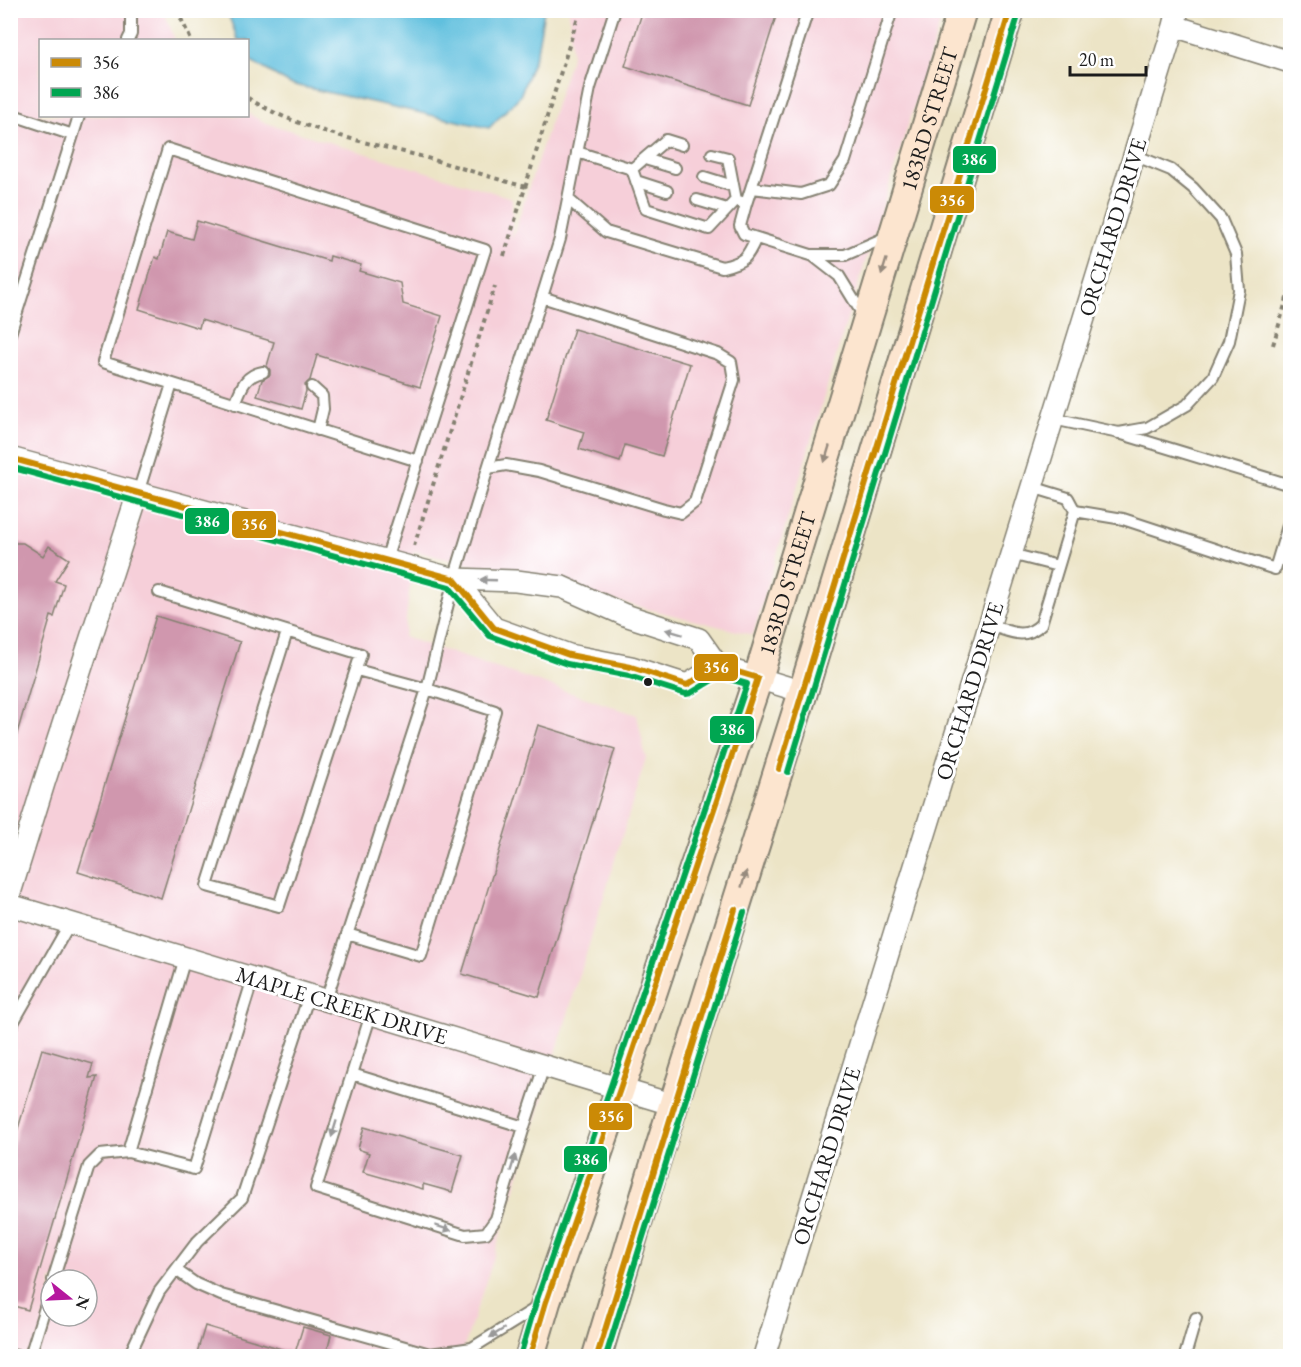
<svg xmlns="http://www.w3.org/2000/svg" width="1301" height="1367" font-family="'EB Garamond',serif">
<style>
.built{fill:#f6cfd9;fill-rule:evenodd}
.water{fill:#60c0de;stroke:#3e6e7d;stroke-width:1.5}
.building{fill:#d097ae}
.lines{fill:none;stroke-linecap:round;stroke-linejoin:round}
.lane-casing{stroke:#848071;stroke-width:14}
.street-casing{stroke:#848071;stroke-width:24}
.secondary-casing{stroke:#848071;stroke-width:32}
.path{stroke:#848071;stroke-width:4;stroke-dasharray:4.5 4.5;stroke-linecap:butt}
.lane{stroke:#fff;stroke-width:10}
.street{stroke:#fff;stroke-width:21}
.secondary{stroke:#fce5cf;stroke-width:28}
.bus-1-casing{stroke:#fff;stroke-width:10}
.bus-2-casing{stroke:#fff;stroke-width:10}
.bus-1{stroke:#cb8a06;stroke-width:6}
.bus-2{stroke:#00a651;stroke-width:6}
.oneway{fill:#978b7e}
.oneway2{fill:#999}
.bus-dot{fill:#1c1c1c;stroke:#fff;stroke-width:2}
.labels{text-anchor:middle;stroke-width:6;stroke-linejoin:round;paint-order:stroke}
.street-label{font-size:22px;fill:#1c1c1c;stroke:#fff}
.line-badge{stroke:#fff;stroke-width:2}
.badge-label{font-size:16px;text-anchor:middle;font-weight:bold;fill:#fff}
</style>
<rect width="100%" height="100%" fill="#fff"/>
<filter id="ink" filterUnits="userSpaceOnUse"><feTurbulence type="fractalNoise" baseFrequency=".0167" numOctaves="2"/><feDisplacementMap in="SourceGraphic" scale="12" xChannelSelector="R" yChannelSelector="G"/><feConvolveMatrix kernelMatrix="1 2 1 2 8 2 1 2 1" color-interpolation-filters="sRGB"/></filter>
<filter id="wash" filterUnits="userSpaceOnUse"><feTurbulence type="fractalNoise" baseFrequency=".008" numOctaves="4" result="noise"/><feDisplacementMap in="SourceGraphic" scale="24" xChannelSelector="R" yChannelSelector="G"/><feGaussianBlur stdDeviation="1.35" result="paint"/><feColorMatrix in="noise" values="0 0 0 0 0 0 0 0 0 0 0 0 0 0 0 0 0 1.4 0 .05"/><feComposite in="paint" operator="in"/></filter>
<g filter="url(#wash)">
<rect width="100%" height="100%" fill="#ece4c6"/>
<path class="built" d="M10 11H164L175 40H40V116H248V113L263 122 512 198V239L572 55 569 11H944L843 333 753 635 414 551 404 637 637 715 646 758 491 1266 461 1356H11ZM51 1280H87V1316H51Z"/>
<path class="water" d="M227 11V10L544 11 537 51 520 96 489 128 290 84 248 59V40H238Z"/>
<g id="blocks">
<path class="building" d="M643 10H778L748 105 625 66Z
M197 221 329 261 330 256 361 265 359 271 400 283 403 304 442 316 420 387 317 355 310 380 305 385 306 391 301 409 257 396 262 380 270 375V370L267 366 274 342 201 320 199 328 139 309 155 257 159 259 167 232 192 239Z
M574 329 690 364 662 456 625 445 620 462 579 449 584 432 546 420Z
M10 543H23L43 556 49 546 69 559 55 581 64 584 54 617 51 616 16 737 10 736Z
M156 616 240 642 161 898 78 872Z
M538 725 615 749 539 997 462 974Z
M42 1049 93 1064 89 1078 97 1077 28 1310 10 1305V1155Z
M364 1127 463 1155 452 1192 423 1184V1189L363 1172 369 1153 358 1149Z
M205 1326 288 1351 287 1356H196Z
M303 1327 331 1335 326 1356H294Z"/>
</g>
</g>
<g filter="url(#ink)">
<use href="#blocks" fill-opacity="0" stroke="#848071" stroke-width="1.5"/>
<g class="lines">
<g class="lane-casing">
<path id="lane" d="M128 40 131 34V10
M10 114 73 135
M577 152 632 169
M712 154 728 158 736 200
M645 159 675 168
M632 169 646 209 709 229 736 200
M632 169 666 140 682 145
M704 177 733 186
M636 181 667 191
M752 188 801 194 829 185 845 161 892 10
M568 199 606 232 722 267C745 262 747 258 756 238
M697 200 727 209
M736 200 746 204 740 226 744 234 811 255H845L889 236
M746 204 808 10
M812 255 839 276 863 315
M542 297 560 239 590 88 615 10
M10 334 79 116
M312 387 322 396 323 409 318 430
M235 404C241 388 245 375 263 372
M1053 419 1119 433 1147 428 1187 405 1213 377 1229 341 1239 290 1236 254 1221 219 1193 188 1171 170 1134 155
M1122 434 1290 485
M138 493 172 384
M1075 511 1123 519 1275 569 1290 519
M1011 554 1058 566
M386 560 485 250 168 149 103 362 418 461
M159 592 361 654 279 906 207 886 287 632
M989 625C1010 631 1024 641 1041 624L1075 511 1068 498 1032 487
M347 934 421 956 495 711 427 689 357 670
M185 958 128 1152 194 1169 253 978
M326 1000 427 689 454 579 488 468 506 465 539 471 664 509 681 513 695 502 734 380 731 362 718 354 542 297 488 468
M10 1028 70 923
M352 1074 524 1127 496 1219 486 1233 465 1235 316 1188 371 1014
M524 1127 544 1066
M176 1270 196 1284 221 1295 430 1354 472 1348 538 1307
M53 1280 89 1166 100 1155 128 1152
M10 1355 17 1356
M30 1356 51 1288
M129 1356 159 1292 197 1242 242 1198 309 995
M1185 1356 1196 1318"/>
</g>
<g class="street-casing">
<path id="street" d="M1178 10 1174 26 1290 62
M10 458 454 579 516 581 562 587 625 615 699 639 718 666 803 692
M454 579 494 628 569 655 631 667 687 685 718 666
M10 893 44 783 138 493
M10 905 674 1105
M764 1356 1174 26"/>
</g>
<g class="secondary-casing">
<g id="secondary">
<path id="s1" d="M530 1356 546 1302 620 1089 758 678 962 10"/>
<path d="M597 1356 653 1170 803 692 1010 10"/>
</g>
</g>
<path class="path" d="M177 10 191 40
M248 98C294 128 361 141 416 155 453 165 489 177 526 187
M504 256 580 10
M1273 345 1290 288
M414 546 495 286"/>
<use href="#lane" class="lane"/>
<use href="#street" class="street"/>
<use href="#secondary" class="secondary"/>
<g class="bus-1-casing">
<path id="bus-1" d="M10 458 454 579 494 628 569 655 631 667 687 685 718 666 758 678 620 1089 546 1302 530 1356
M779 769 1010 10
M597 1356 735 909"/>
</g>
<g class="bus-2-casing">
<path id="bus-2" d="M10 467 449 587 490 636 567 664 629 676 686 694 691 693 719 676 747 684 611 1086 537 1299 521 1353
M788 772 1019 13
M606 1356 744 912"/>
</g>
<use href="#bus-1" class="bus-1"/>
<use href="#bus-2" class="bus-2"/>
</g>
<defs><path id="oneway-solid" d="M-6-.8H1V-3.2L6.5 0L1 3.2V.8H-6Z" transform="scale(1.5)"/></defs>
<g class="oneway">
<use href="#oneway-solid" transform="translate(884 267) rotate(107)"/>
<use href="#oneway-solid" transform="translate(827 454) rotate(107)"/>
<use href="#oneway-solid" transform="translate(744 879) rotate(-73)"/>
</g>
<g class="oneway2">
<use href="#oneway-solid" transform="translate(488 580) rotate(-178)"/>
<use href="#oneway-solid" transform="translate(674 632) rotate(-163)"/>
<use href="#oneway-solid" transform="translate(334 1129) rotate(107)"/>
<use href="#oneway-solid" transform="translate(513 1163) rotate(-73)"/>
<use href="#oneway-solid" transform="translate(443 1228) rotate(18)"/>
<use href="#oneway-solid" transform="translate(497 1333) rotate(148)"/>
</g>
</g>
<circle class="bus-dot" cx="648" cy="682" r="5"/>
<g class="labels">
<g class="street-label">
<text dy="8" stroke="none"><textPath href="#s1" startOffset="1300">183RD STREET</textPath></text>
<text transform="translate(1112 227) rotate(-73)" y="8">ORCHARD DRIVE</text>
<text dy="8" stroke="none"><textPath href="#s1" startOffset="814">183RD STREET</textPath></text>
<text transform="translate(969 691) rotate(-73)" y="8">ORCHARD DRIVE</text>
<text transform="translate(342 1005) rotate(17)" y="8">MAPLE CREEK DRIVE</text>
<text transform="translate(826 1156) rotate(-73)" y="8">ORCHARD DRIVE</text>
</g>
</g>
<g class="line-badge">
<rect x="952" y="145" width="45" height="29" rx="6" fill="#00a651"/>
<rect x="929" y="185" width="46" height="29" rx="6" fill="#cb8a06"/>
<rect x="184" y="507" width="46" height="28" rx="6" fill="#00a651"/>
<rect x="231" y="510" width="46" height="29" rx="6" fill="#cb8a06"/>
<rect x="693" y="653" width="46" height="29" rx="6" fill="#cb8a06"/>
<rect x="709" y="715" width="46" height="29" rx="6" fill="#00a651"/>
<rect x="588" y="1102" width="45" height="29" rx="6" fill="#cb8a06"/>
<rect x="563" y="1145" width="45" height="28" rx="6" fill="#00a651"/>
</g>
<g class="badge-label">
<text x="974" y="165">386</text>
<text x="952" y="206">356</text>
<text x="207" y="527">386</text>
<text x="254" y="530">356</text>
<text x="716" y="673">356</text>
<text x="732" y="735">386</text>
<text x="611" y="1122">356</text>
<text x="586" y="1165">386</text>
</g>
<rect width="1301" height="1367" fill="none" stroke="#fff" stroke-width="36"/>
<rect x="39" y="39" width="210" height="78" fill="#ffffff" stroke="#a4a4a4" stroke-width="1.5"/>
<rect x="51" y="58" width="30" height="9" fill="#cb8a06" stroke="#a4a4a4" stroke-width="1.5"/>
<text x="93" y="69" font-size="18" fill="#1c1c1c">356</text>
<rect x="51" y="88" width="30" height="9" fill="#00a651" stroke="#a4a4a4" stroke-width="1.5"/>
<text x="93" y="99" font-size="18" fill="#1c1c1c">386</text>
<g transform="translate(69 1298) rotate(108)"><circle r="28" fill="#ffffff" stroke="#a4a4a4" stroke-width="1.5"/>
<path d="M0-4.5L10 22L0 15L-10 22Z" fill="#b5179e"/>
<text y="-9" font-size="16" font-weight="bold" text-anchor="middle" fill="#1c1c1c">N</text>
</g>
<path d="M1070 66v9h76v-9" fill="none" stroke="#1c1c1c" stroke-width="3"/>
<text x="1079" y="66" font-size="18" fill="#1c1c1c" stroke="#ffffff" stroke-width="4.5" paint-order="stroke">20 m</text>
</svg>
